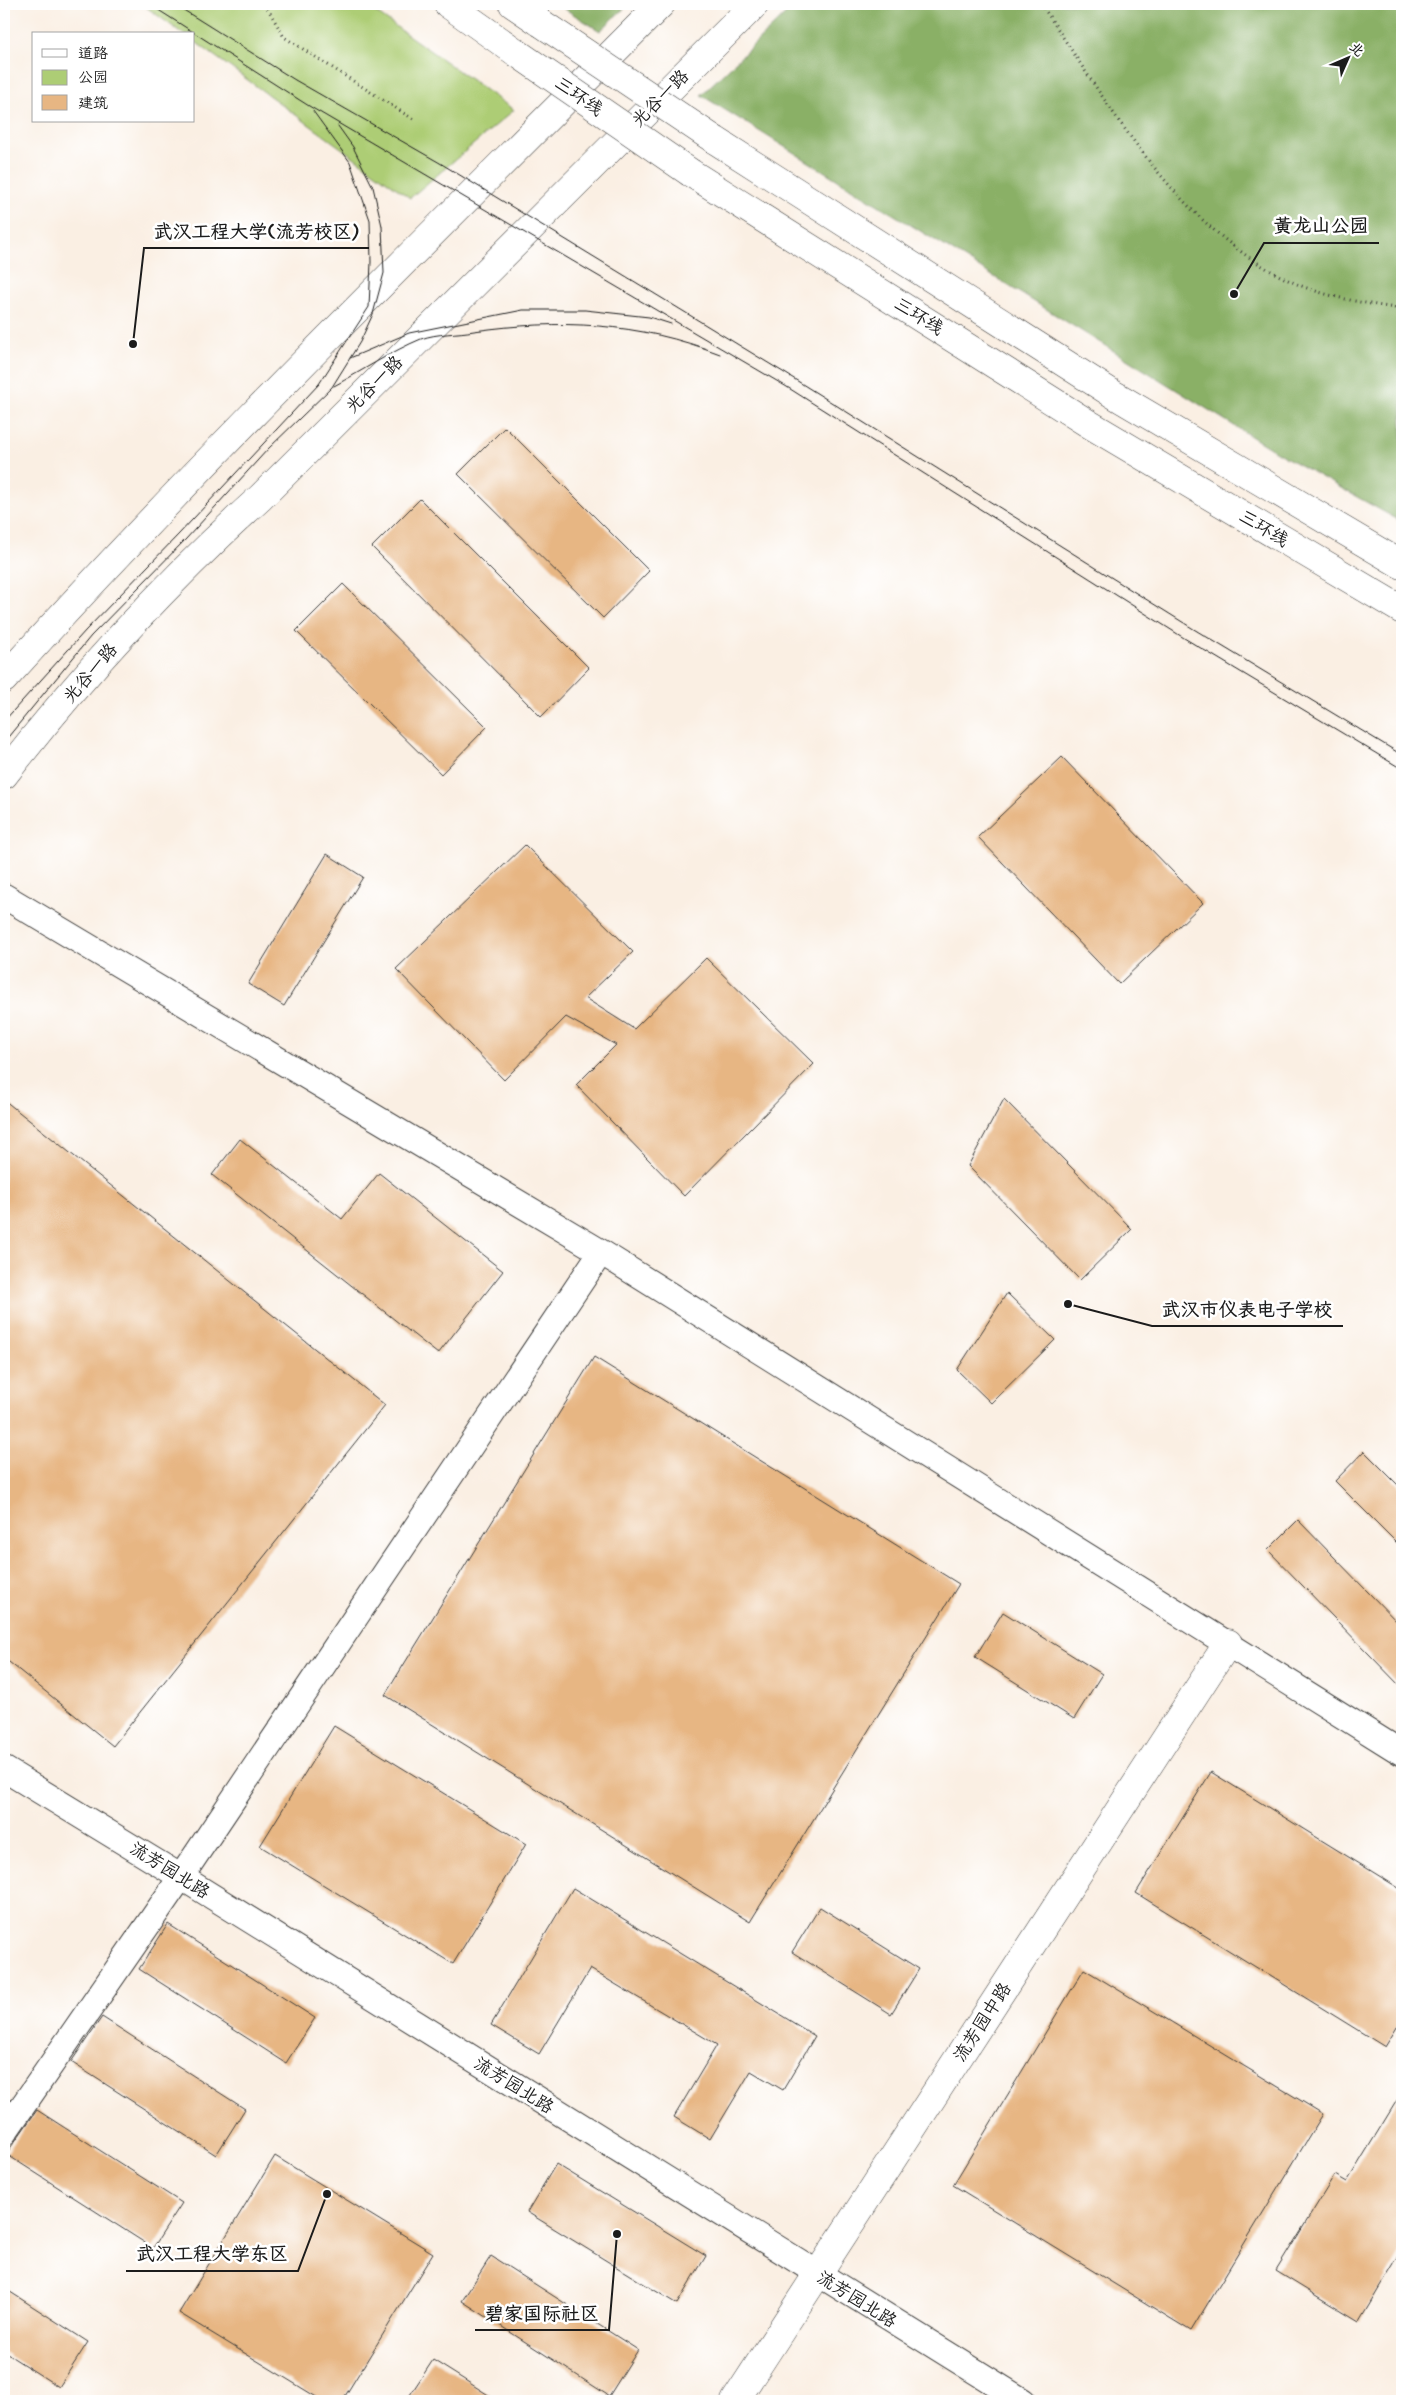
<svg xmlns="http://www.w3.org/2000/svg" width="1406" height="2405" font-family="Mynerve,'LXGW WenKai TC',sans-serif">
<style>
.green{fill:#adcd75;stroke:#647448}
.forest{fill:#8ab066;stroke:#536641}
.building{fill:#e7b683}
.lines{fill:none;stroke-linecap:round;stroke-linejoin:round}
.tertiary-casing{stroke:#3d3c3a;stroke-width:27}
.secondary-casing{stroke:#3d3c3a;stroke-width:29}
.trunk-casing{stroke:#3d3c3a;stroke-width:29}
.path{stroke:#3d3c3a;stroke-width:3;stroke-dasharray:1 4;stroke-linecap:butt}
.tertiary{stroke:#fff;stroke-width:25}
.secondary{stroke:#fff;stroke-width:28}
.trunk{stroke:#fff;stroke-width:28}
.tram{stroke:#1c1c1c;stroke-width:1}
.trunk-bridge-casing{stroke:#3d3c3a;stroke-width:29;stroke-linecap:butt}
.trunk-bridge{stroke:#fff;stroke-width:28}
.labels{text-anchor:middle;stroke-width:5;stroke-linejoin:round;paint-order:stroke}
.street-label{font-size:18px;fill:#1c1c1c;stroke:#fff}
.leader{fill:none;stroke:#1c1c1c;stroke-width:2}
.callout-dot{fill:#1c1c1c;stroke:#fff;stroke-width:2}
.callout-label{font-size:19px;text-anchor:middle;font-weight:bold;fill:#1c1c1c;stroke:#fff;stroke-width:5;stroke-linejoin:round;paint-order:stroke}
</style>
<rect width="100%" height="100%" fill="#fff"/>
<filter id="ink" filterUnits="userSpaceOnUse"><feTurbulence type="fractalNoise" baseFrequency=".02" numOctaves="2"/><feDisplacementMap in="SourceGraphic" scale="10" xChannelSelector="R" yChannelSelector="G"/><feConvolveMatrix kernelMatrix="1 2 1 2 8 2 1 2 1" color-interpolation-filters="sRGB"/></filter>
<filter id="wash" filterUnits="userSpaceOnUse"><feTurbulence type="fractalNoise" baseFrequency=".0096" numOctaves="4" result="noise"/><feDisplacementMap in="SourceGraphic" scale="20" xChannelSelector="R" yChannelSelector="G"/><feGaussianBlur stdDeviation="1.12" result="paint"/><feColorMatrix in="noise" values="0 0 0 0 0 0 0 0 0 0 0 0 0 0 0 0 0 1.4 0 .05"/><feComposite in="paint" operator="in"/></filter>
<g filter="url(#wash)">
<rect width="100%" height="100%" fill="#faefe3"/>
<path class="green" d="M142 4H364L514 110 410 198 194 41V34H183Z"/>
<path class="forest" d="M557 4H629L600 31Z
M796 4H1402V522L1278 453 701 95Z"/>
<g id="blocks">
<path class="building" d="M505 427 649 571 603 618 458 474Z
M420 499 589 668 541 717 372 547Z
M343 584 487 727 441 774 296 631Z
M1062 757 1203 903 1119 984 978 837Z
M525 845 633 952 585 998 634 1029 706 958 814 1064 684 1196 576 1085 616 1045 566 1017 504 1080 396 969Z
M327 854 363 877 284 1006 248 984Z
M1004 1099 1132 1229 1080 1280 968 1166Z
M4 1100 385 1405 113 1746 4 1658Z
M240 1139 342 1219 379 1173 503 1271 438 1354 212 1175Z
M1007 1293 1055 1340 991 1403 957 1370Z
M594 1357 959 1584 750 1922 385 1695Z
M1364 1451 1402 1489V1548L1335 1481Z
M1298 1520 1402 1627V1688L1268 1550Z
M1003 1612 1102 1674 1074 1719 975 1657Z
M334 1726 526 1844 453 1964 260 1846Z
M1211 1772 1402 1890V2019L1385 2047 1136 1893Z
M573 1888 815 2036 783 2090 751 2071 710 2139 674 2117 717 2045 590 1969 539 2054 491 2025Z
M820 1907 919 1969 891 2014 792 1952Z
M168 1924 315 2018 286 2063 139 1969Z
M1084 1969 1323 2114 1191 2331 953 2185Z
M102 2017 245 2109 216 2155 71 2062Z
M1402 2092V2250L1359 2322 1276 2271 1335 2175 1347 2182Z
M37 2110 182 2203 153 2248 6 2154Z
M275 2156 433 2253 342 2401H323L179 2313Z
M556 2164 706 2256 677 2304 527 2212Z
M491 2256 638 2350 609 2396 462 2301Z
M4 2288 88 2342 59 2387 4 2352Z
M433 2360 498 2401H406Z"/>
</g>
</g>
<g filter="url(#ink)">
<use href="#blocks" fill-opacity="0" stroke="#3d3c3a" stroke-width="1"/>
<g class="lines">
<g class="tertiary-casing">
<path id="tertiary" d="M4 896 601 1252 1402 1753
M4 1769 181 1877 1023 2401
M4 2133 181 1877 601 1252"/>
</g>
<g class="secondary-casing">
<path id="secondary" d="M4 679C214 446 440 227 661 4
M4 775C81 676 167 582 260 498L755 4
M735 2401 1228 1643"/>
</g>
<g class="trunk-casing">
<path id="trunk" d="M448 4 517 53
M513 4 541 23
M715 140 1113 394 1402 565
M691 173 1089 424 1402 610"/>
</g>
<path class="path" d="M265 4 284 37 413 119
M1041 4C1108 103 1172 220 1282 277 1318 296 1362 303 1402 309"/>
<use href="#tertiary" class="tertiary"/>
<use href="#secondary" class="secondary"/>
<use href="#trunk" class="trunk"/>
<path class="tram" d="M149 4 309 106 787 387 1184 638 1402 769
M174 4 295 80 440 163 783 372 1192 628 1402 755
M350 358 409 333 523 310H585L649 317 671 324
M334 386C362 371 392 351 421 339 437 333 458 334 474 331 560 319 638 322 720 354
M4 721 86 630 179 534 319 384 369 307 371 262 370 220 350 162 313 111
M4 742 91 636 186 539 268 449 332 387 360 342 373 314 384 273 382 226 373 187 353 147 338 126"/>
<g class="trunk-bridge-casing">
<path id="trunk-bridge" d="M541 23 715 140
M517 53 691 173"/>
</g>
<use href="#trunk-bridge" class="trunk-bridge"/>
</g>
</g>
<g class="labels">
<g class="street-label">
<text transform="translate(579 96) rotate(35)" y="6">三环线</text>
<text transform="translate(660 98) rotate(-45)" y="6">光谷一路</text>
<text transform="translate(919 316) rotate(32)" y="6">三环线</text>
<text transform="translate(374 384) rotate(-45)" y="6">光谷一路</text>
<text transform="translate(1264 528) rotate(31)" y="6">三环线</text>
<text transform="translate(90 673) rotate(-49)" y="6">光谷一路</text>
<text transform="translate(170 1870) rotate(32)" y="6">流芳园北路</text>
<text transform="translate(982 2022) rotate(-57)" y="6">流芳园中路</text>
<text transform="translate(514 2085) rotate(32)" y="6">流芳园北路</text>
<text transform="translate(857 2299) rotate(32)" y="6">流芳园北路</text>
</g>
</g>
<path class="leader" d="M1234 294L1264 243H1379M133 344L144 248H369M1068 1304L1152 1326H1343M327 2194L298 2271H126M617 2234L609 2330H475"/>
<g class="callout-dot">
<circle cx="1234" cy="294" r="5"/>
<circle cx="133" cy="344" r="5"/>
<circle cx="1068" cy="1304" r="5"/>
<circle cx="327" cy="2194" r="5"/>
<circle cx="617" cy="2234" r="5"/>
</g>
<g class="callout-label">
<text x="1321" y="232">黄龙山公园</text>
<text x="256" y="238">武汉工程大学(流芳校区)</text>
<text x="1247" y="1316">武汉市仪表电子学校</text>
<text x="212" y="2260">武汉工程大学东区</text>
<text x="542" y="2320">碧家国际社区</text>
</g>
<rect width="1406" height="2405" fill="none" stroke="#fff" stroke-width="20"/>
<rect x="32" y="32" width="162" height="90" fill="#ffffff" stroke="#a4a4a4"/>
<rect x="42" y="49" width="25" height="8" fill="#ffffff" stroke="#a4a4a4"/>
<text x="78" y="58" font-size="15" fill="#1c1c1c">道路</text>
<rect x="42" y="70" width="25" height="15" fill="#adcd75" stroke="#a4a4a4"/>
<text x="78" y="82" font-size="15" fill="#1c1c1c">公园</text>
<rect x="42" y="95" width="25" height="15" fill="#e7b683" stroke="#a4a4a4"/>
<text x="78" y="108" font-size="15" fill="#1c1c1c">建筑</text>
<g transform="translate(1348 58) rotate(45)" stroke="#ffffff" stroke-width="4" paint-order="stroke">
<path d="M0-4L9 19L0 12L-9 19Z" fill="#1c1c1c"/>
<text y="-8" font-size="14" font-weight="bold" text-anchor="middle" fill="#1c1c1c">北</text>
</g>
</svg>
